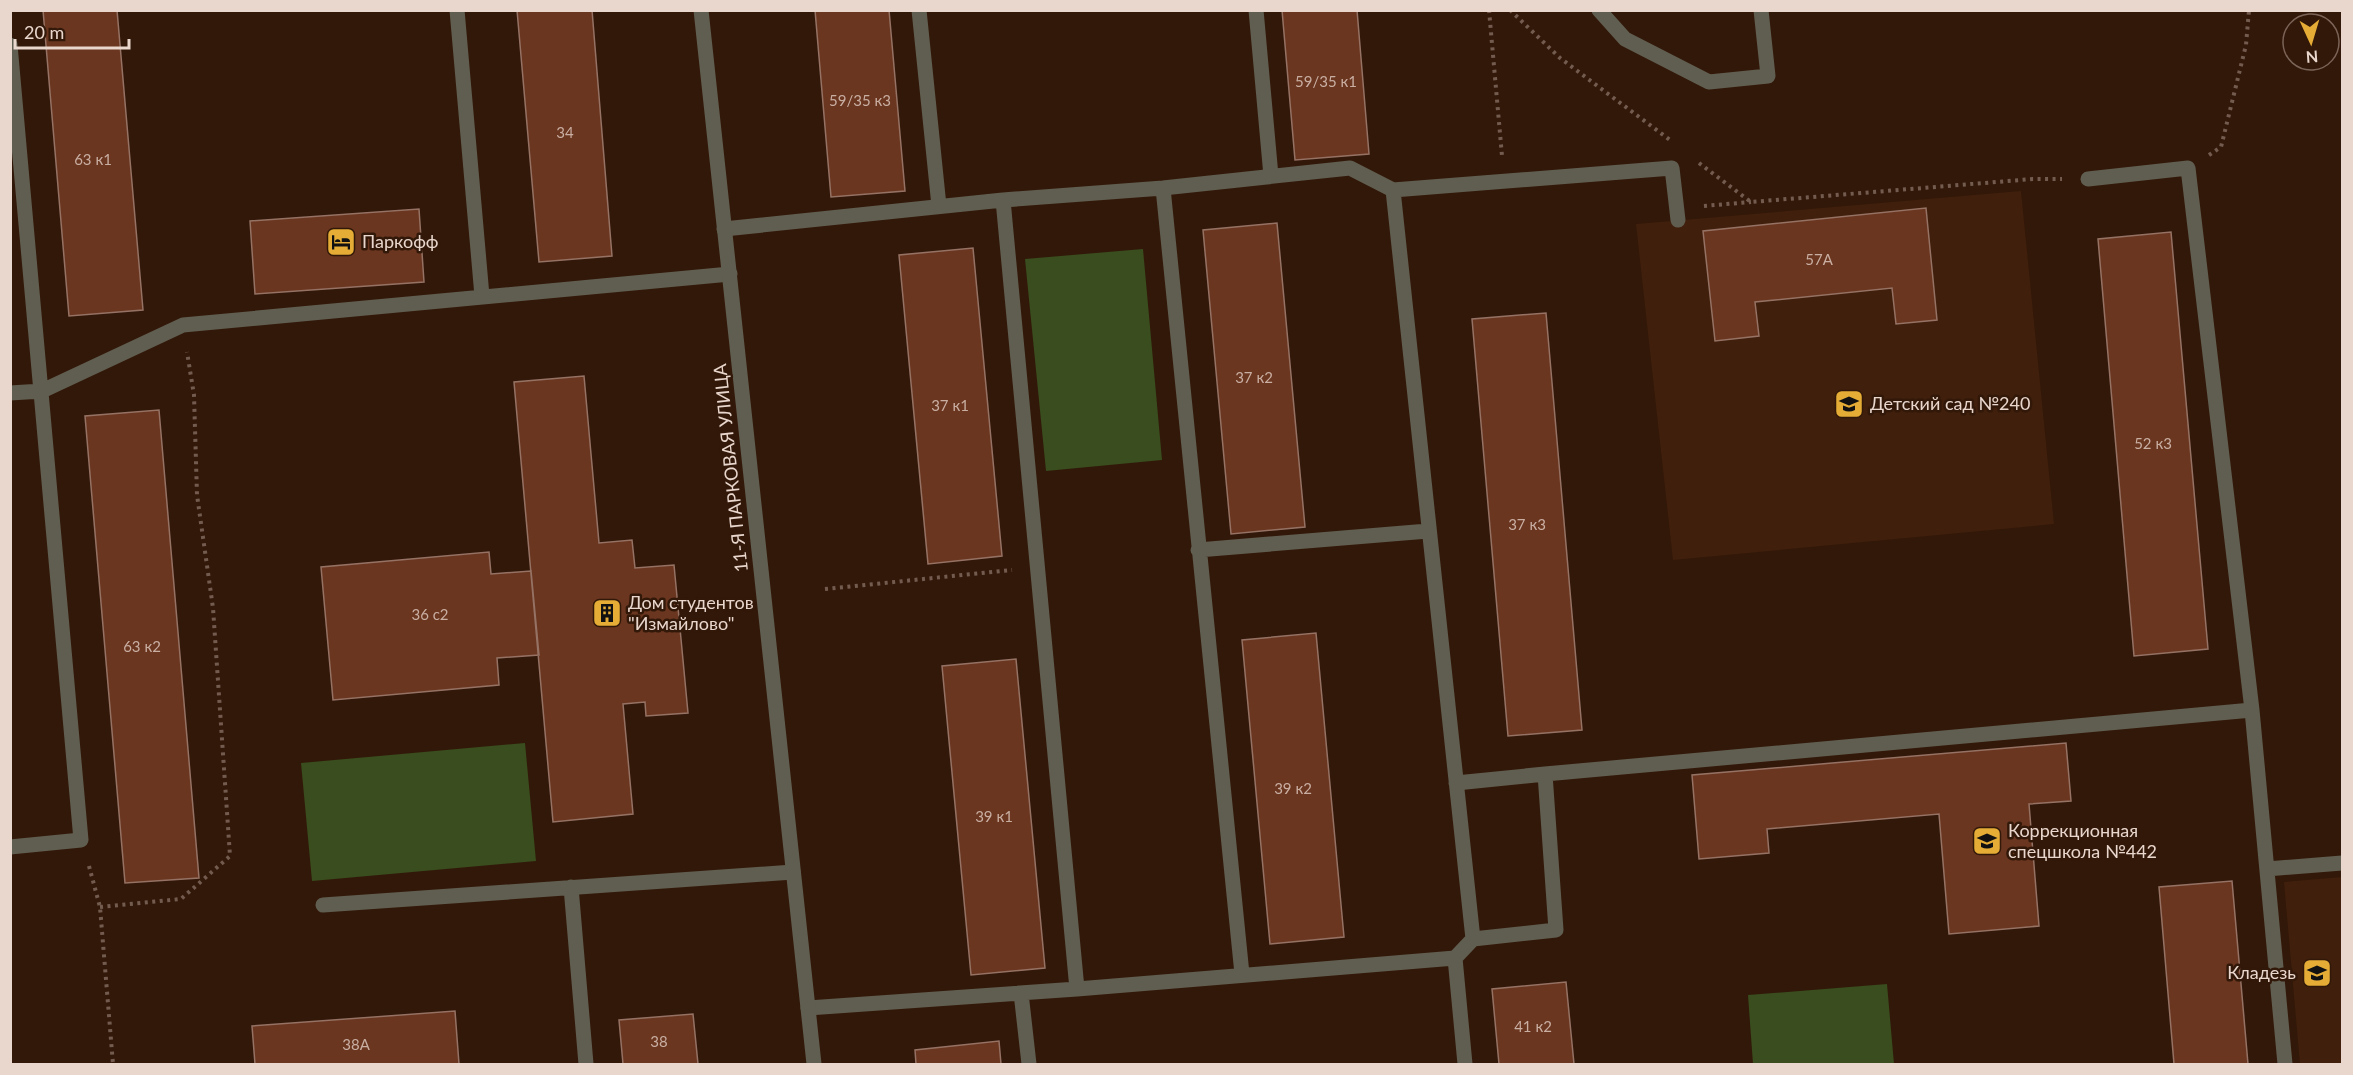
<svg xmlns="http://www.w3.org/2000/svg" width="2353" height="1075" font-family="Lato,sans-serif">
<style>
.built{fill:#401f0c}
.green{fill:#394d1e}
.building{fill:#6a3620;stroke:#957264;stroke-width:1.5}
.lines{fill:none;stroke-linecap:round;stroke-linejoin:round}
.path{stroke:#735c4f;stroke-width:4;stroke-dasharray:3 4.5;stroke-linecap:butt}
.service{stroke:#605e50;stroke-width:15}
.minor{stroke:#605e50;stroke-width:15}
.labels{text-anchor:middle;stroke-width:5;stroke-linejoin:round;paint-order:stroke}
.number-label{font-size:15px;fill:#c9aea2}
.poi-label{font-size:18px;fill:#e9d6cd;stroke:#321809;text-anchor:start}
.street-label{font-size:18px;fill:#e9d6cd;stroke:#321809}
</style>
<rect width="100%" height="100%" fill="#321809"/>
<path class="built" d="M2021 191 2054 524 1673 560 1636 224Z
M2342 877V1064H2300L2284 882Z"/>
<path class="green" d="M1143 249 1162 460 1046 471 1025 259Z
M525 743 536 861 312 881 301 763Z
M1887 984 1894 1064H1753L1748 995Z"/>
<path class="building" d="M43 10H117L143 310 69 316Z
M517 10H592L612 256 539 262Z
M815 10H889L905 191 831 197Z
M1282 10H1357L1369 154 1295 160Z
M1926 208 1937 320 1896 324 1892 288 1755 302 1759 336 1715 341 1703 231Z
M419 209 424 282 255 294 250 221Z
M1277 223 1305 527 1231 534 1203 230Z
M2171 232 2208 649 2134 656 2098 239Z
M973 248 1002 556 928 564 899 255Z
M1546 313 1582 730 1508 736 1472 319Z
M584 376 599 543 632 540 635 568 674 565 688 713 646 716 645 702 623 704 633 814 553 822 514 382Z
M159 410 199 878 125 883 85 416Z
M489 552 491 574 531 571 539 655 497 658 499 685 333 700 321 567Z
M1316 633 1344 937 1270 944 1242 640Z
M1016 659 1045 968 971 975 942 666Z
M2066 743 2071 801 2029 804 2039 926 1949 934 1939 814 1767 829 1769 853 1699 859 1692 775Z
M2232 881 2248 1064H2174L2159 887Z
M1566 982 1574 1064H1499L1492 989Z
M455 1011 459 1064H255L252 1026Z
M693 1014 698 1064H623L619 1020Z
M999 1041 1001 1064H916L915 1050Z"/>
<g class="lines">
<path class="path" d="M1489 10 1502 156
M1510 10 1560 58 1670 140
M2209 155 2221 147 2246 45 2249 10
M1699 163 1751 202 2033 179H2062
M1704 206 1751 202
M825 589 1012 570
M89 866 100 907 113 1064
M100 907 181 899 230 856 213 608 197 495 194 395 187 352"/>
<path class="service" d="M457 10 482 296
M919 10 939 206
M1256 10 1271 176
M1599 10 1625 39 1709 82 1768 76 1761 10
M10 45 81 840 10 847
M2088 179 2188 168 2252 710
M1163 188 1242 974
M1393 190 1672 168 1678 220
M1003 200 1077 989
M724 229 1003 200 1163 188 1350 168 1393 190 1473 939 1455 958
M10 393 42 391 183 325 730 274
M1198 550 1428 531
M1545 774 2252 710 2285 1064
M1456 783 1545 774 1556 930 1473 939
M2267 869 2342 863
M571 887 586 1064
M323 905 793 872
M1021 993 1029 1064
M808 1008 1077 989 1455 958 1465 1064"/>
<path class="minor" d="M701 10 814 1064"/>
</g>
<defs>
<g id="hotel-square" transform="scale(1.5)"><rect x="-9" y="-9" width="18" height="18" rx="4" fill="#e5ad36" stroke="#321809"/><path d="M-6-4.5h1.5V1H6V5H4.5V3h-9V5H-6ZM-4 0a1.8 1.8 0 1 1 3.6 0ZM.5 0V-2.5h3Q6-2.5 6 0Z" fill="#111"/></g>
<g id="school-square" transform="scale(1.5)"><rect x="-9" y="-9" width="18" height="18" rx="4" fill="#e5ad36" stroke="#321809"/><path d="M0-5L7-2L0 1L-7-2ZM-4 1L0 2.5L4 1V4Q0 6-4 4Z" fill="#111"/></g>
<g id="building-square" transform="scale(1.5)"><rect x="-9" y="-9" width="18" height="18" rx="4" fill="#e5ad36" stroke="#321809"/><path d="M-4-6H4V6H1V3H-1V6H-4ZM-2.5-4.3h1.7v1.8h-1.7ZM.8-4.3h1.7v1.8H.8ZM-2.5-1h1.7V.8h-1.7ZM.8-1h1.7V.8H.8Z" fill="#111"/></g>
</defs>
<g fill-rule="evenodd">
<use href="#hotel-square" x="341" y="242"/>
<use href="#school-square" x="1849" y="404"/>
<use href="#building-square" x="607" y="613"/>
<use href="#school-square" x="1987" y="841"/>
<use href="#school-square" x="2317" y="973"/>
</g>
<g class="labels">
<g class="number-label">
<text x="1326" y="87">59/35 к1</text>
<text x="860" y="106">59/35 к3</text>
<text x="565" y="138">34</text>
<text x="93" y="165">63 к1</text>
<text x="1819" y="265">57А</text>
<text x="1254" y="383">37 к2</text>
<text x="950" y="411">37 к1</text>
<text x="2153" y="449">52 к3</text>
<text x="1527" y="530">37 к3</text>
<text x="430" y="620">36 с2</text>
<text x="142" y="652">63 к2</text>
<text x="1293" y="794">39 к2</text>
<text x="994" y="822">39 к1</text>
<text x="1533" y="1032">41 к2</text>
<text x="659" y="1047">38</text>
<text x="356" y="1050">38А</text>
</g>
<g class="poi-label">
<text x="362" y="248">Паркофф</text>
<text x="1870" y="410">Детский сад №240</text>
<text x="628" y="609">Дом студентов<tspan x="628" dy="21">"Измайлово"</tspan></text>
<text x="2008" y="837">Коррекционная<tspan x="2008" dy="21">спецшкола №442</tspan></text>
<text x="2296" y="979" text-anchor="end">Кладезь</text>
</g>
<g class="street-label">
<text transform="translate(731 468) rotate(-96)" y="6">11-Я ПАРКОВАЯ УЛИЦА</text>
</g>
</g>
<rect width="2353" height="1075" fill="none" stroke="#e9d6cd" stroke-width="24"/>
<g transform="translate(2311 42) rotate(176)"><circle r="28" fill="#321809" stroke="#7b6457" stroke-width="1.5"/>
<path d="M0-4.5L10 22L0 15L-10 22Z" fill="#e5ad36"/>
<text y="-9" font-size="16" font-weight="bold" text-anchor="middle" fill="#e9d6cd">N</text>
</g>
<path d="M15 39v9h114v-9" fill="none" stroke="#e9d6cd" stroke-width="3"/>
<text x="24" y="39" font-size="18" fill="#e9d6cd" stroke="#321809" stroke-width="4.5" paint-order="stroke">20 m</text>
</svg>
